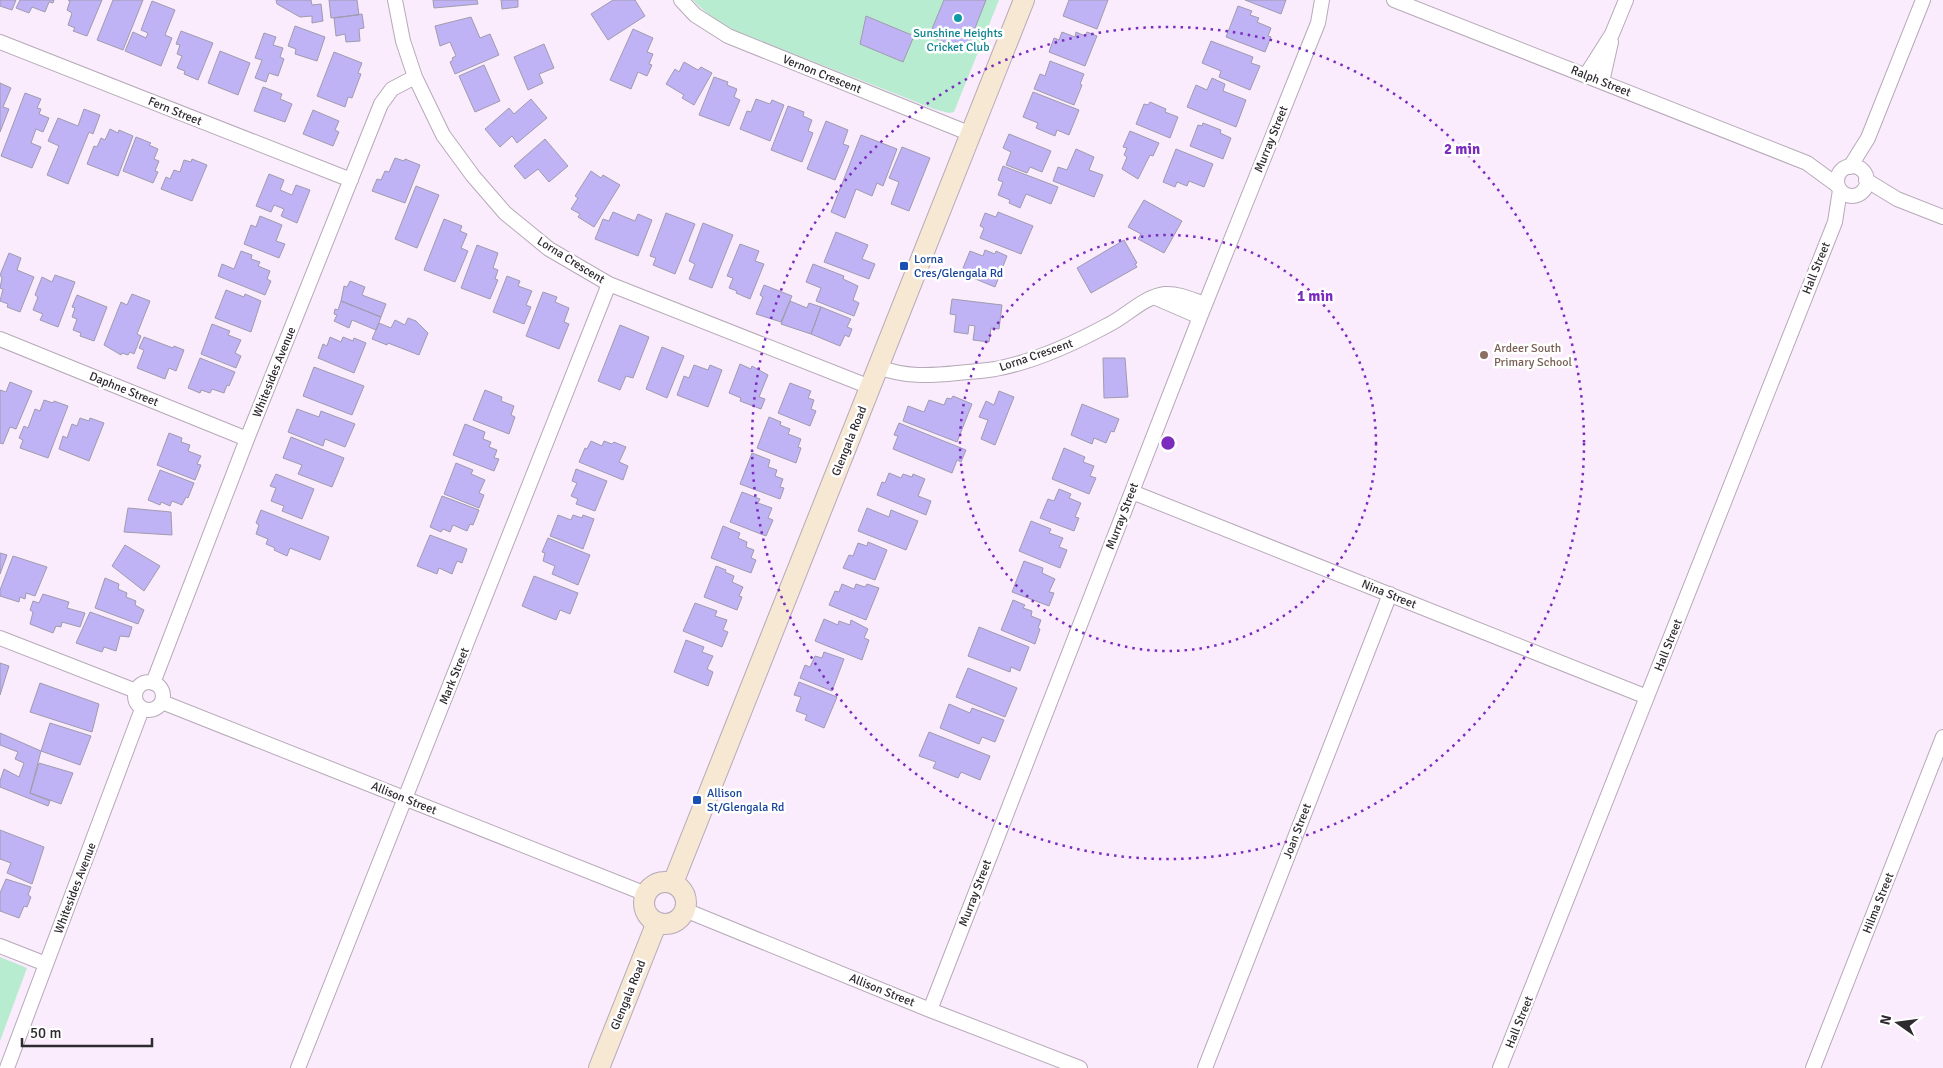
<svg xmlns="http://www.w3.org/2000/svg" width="1943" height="1068" font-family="Signika,sans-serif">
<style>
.green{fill:#b8ecd1}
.building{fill:#bfb2f5;stroke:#9f9cad}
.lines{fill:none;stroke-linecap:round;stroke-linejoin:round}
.street-casing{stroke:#b6a9b8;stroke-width:16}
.secondary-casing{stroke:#b6a9b8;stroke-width:22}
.street{stroke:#fff;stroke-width:14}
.secondary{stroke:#f6e8d3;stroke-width:20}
.ring{fill:none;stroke:#7b2cbf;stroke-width:2.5;stroke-dasharray:2.5 5}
.culture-dot{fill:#0f9aa8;stroke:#fff;stroke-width:2}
.transit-dot{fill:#1a4fb4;stroke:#fff;stroke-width:2}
.education-dot{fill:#8d6e63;stroke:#fff;stroke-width:2}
.labels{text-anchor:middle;stroke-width:5;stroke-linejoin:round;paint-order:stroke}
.culture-label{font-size:12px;fill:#0d838f;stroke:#fff}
.street-label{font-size:12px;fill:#2f2a30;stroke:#fff}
.transit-label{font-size:12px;fill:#164399;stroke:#fff;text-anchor:start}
.education-label{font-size:12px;fill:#785e54;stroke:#fff;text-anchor:start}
.centre{fill:#7b2cbf;stroke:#fff;stroke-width:2.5}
.ring-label{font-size:15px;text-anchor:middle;font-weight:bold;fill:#7b2cbf;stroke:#fff;stroke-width:5;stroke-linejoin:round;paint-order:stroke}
</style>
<rect width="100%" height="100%" fill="#faecfc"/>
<path class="green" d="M693 0H999L954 112 949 113 934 109 736 31C719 22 706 14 693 0Z
M0 957 27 968 0 1041Z"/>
<path class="building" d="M0 0H16L12 10 0 6Z
M20 0H54L53 3 49 2 45 12 32 7 29 13 16 8Z
M68 0H102L87 36 73 31 75 28 68 25 72 13 67 10 70 1Z
M113 0H143L123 50 97 40Z
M276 0H311L312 5 321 4 323 21 312 23V16L300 17 277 4Z
M329 0H357L359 15 331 18Z
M433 0H477L478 4 434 8Z
M501 0H518V7L502 9Z
M613 0H635L645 16 608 40 591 14Z
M944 0H986L966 51 929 36Z
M1069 0H1108L1097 29 1063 16Z
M1245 0H1286L1281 14Z
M152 1 175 10 165 35 172 38 161 66 125 51 133 32 146 38 148 33 141 30Z
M1238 6 1252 11 1250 15 1259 18 1257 22 1271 28 1268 36 1271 37 1265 52 1226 37Z
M362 14 364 28 359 29 360 41 346 42 345 34 336 36 334 18Z
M866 16 914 36 903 62 860 44Z
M471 17 480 38 490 34 499 55 455 74 450 62 453 60 452 58 456 56 450 42 440 46 435 26Z
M295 26 325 37 317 61 295 54 296 49 288 46Z
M633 29 653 38 647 52 653 54 649 64 652 65 647 76 638 72 631 89 610 80Z
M181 31 213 43 198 80 184 74 185 71 177 68 182 56 177 54 180 45 176 44Z
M1062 32 1075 37 1076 32 1085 36 1087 32 1097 36 1085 66 1049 52 1054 38 1059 40Z
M264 33 276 37 273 45 283 48 280 57 284 59 278 76 269 73 266 82 255 78 262 60 255 58Z
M1211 41 1253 57 1251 63 1260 66 1250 90 1219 77 1221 71 1202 63Z
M544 44 554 68 539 74 543 83 528 90 514 57Z
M220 51 250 63 238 95 208 83Z
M334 52 362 63 358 73 361 74 352 98 348 97 345 107 317 96Z
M1050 61 1084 74 1080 84 1082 85 1074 105 1034 89 1040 74 1045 76Z
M684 62 698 70 701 67 712 73 694 105 682 98 684 95 666 84 675 69 679 72Z
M484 65 500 101 475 112 459 76Z
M714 77 728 82 727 85 737 89 734 97 740 100 729 126 699 115Z
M1212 78 1225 84 1223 91 1246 100 1236 127 1187 107 1196 85 1207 90Z
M0 83 11 88 3 107 9 109 0 132Z
M263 87 282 94 280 99 292 104 285 122 254 111Z
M1033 92 1079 110 1069 135 1057 130 1055 136 1036 128 1038 123 1023 117Z
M25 93 41 99 37 108 41 109 39 114 49 118 43 132 36 129 31 143 41 147 32 168 1 156Z
M531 99 547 118 517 143 512 136 500 147 485 129 509 108 514 114Z
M756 99 770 104 772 100 784 105 770 141 740 129 747 111 751 112Z
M1150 102 1166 109 1165 112 1178 117 1170 138 1136 124 1144 104 1148 105Z
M788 106 804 112 803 116 812 120 808 131 813 133 802 162 771 150Z
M84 109 100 115 93 134 89 132 68 184 47 175 59 146 48 141 58 118 78 126Z
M313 110 339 121 335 130 339 132 333 146 303 134Z
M826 121 848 130 843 144 849 146 835 180 807 169Z
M1203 123 1221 130 1220 133 1231 138 1223 159 1190 146 1198 125 1202 126Z
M110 129 118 133 119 130 133 136 118 176 87 164 94 146 97 147 101 138 105 140Z
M1130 131 1159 143 1153 156 1150 155 1138 179 1122 169 1127 157 1124 155 1127 148 1123 147Z
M1009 134 1051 151 1042 172 1030 167 1027 173 1006 165 1011 152 1003 148Z
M861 135 897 149 883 186 877 183 872 196 856 189 845 218 831 212Z
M136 137 151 143 149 145 158 149 154 159 159 161 155 171 158 172 153 183 123 171Z
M545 139 568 166 549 182 538 169 525 179 514 166Z
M902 147 930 158 909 211 891 204 899 182 889 178Z
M1076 149 1094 157 1089 170 1103 175 1094 197 1053 181 1058 167 1067 170Z
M1176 149 1213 164 1204 187 1189 181 1187 186 1177 182 1175 187 1163 182Z
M395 158 404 161 405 159 420 165 405 203 372 191 377 179 381 180 385 171 389 172Z
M192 159 207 165 192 201 161 189 166 177 170 179 174 170 180 172 184 160 191 162Z
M1003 166 1058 187 1051 204 1026 194 1020 208 1009 203 1010 200 998 195 1003 182 998 180Z
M591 171 601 178 603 175 620 185 594 227 578 217 580 214 571 209 578 198 575 196Z
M269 174 284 180 280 190 292 195 296 185 310 190 297 223 281 216 284 209 274 205 271 212 256 206Z
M416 186 439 195 417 248 395 239Z
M1144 200 1182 221 1164 253 1138 239 1141 234 1128 227Z
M613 212 635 221 638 214 652 220 638 256 595 239 603 219 609 221Z
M998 212 1033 226 1021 254 980 238 984 228 980 226 985 213 996 217Z
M666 213 695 224 675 274 653 265 656 258 650 256Z
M260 216 282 225 276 241 285 244 279 258 244 244 251 225 256 227Z
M444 219 462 226 460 231 467 234 461 248 468 251 455 282 424 270Z
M703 223 733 235 712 288 689 279 695 264 689 261Z
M836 232 868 245 862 259 875 264 869 279 824 262Z
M1124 240 1137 263 1135 264 1137 267 1091 293 1077 268Z
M740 244 759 251 755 261 764 264 750 299 736 293 737 291 729 288 733 278 727 276Z
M477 245 498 253 493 268 498 270 495 279 498 280 490 299 461 288Z
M985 250 995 254 996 251 1007 256 995 287 961 273 970 251 983 256Z
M241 251 252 255 251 259 260 262 258 266 270 271 267 279 271 281 265 295 218 276 222 264 234 269Z
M9 253 21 258 17 270 34 277 20 312 7 307 8 304 0 301 3 289 0 288 2 278 0 275Z
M813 264 844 276 843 279 858 286 853 300 859 303 854 316 816 301 821 288 806 282Z
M55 275 75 282 58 327 40 320 43 314 33 310 38 297 35 295 42 277 52 282Z
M507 276 520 281 518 286 532 291 526 305 531 307 524 324 493 312Z
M350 281 365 287 362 295 386 304 381 317 341 301 344 286 347 287Z
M764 285 792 296 781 322 756 314 763 297 760 295Z
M226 290 244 297 245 294 261 301 251 332 215 318Z
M543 292 557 297 555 302 569 308 564 322 569 324 559 349 526 336Z
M132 294 150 301 137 334 141 336 134 354 130 352 128 355 122 353 121 355 104 345 121 302 127 305Z
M77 295 107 307 94 341 80 336 81 333 73 330 77 319 72 317 75 308 72 307Z
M952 299 1002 305 999 329 991 328 989 342 973 340 975 326 969 325 968 334 954 332 956 315 950 314Z
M341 301 381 317 376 330 352 320 349 328 334 321 337 315 334 314 335 309 338 310Z
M790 301 807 308 809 303 821 307 811 334 781 324Z
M821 307 851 319 847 327 852 329 849 337 845 335 840 346 811 334Z
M408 318 416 321 428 333 419 355 388 343 387 345 372 339 379 323 391 328 395 320 405 325Z
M212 324 230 331 228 335 241 340 235 353 241 356 236 368 201 354Z
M620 325 649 337 633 378 626 376 620 390 598 381Z
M144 337 173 348 174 346 184 350 176 371 169 368 165 379 137 368 144 350 139 348Z
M330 337 341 342 343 337 353 341 354 338 366 343 354 373 318 358 323 344 327 346Z
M662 347 684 356 667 398 646 389Z
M200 358 235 372 229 386 227 385 224 393 212 389 210 393 201 390 200 393 188 388Z
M1103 358H1125L1128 397 1104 398Z
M740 364 751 369 752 366 768 375 759 397 765 399 761 409 740 401 741 398 729 393Z
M694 365 708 370 710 365 722 370 708 407 677 395 684 376 689 378Z
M314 367 364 386 352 415 303 396Z
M10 382 32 391 16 429 10 427 3 444 0 443V390L6 392Z
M790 383 811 391 808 398 814 400 811 409 816 411 810 426 778 413Z
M485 390 502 397 501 401 514 406 511 415 515 417 509 434 473 420Z
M999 391 1014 397 995 445 981 439 988 420 979 417 986 401 994 405Z
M953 396 972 404 957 442 903 421 908 406 924 412 929 400 944 405 947 398 951 399Z
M44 400 53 403 54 401 68 406 48 458 20 448 23 440 19 438 24 426 28 428 35 409 40 411Z
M1082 404 1119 419 1114 432 1111 431 1106 443 1094 438 1092 444 1071 435Z
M297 409 319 417 321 411 355 424 345 447 325 439 323 446 288 432Z
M769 417 781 422 780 425 790 429 788 434 801 439 798 447 801 448 796 463 757 448Z
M80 418 89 421 90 418 104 423 89 461 59 449 63 436 67 438 72 424 77 426Z
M899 423 966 450 961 462 957 460 952 473 893 449 898 436 894 435Z
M465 424 485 432 483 439 491 442 489 447 497 450 494 458 499 459 494 471 453 455Z
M169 433 182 438 181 442 190 445 188 451 201 456 197 464 201 465 195 480 157 465Z
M291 437 344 458 332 487 298 474 302 465 283 458Z
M591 441 602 446 604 441 612 444 614 442 626 447 619 462 628 466 623 480 579 462 585 448 587 449Z
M1064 448 1085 457 1083 462 1094 466 1090 476 1096 478 1089 494 1052 479Z
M752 453 770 460 768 467 777 470 775 476 783 479 780 487 784 488 780 499 740 484Z
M456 463 473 470 471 474 485 480 479 493 484 495 479 508 444 494Z
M576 469 607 481 595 511 576 504 578 499 571 496 577 483 572 481Z
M160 470 194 483 188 498 186 497 182 505 172 501 170 506 161 502 160 505 148 500Z
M889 473 901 478 903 474 912 477 913 474 925 479 918 496 931 501 926 515 877 495 882 482 885 483Z
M276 474 314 489 302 519 282 511 284 506 271 501 276 488 270 486Z
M1059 489 1071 494 1069 498 1081 503 1075 517 1079 518 1074 531 1040 518 1048 499 1054 501Z
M742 492 760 499 758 503 772 508 768 518 773 520 766 536 730 522Z
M442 496 479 510 473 525 470 524 467 531 453 525 450 532 443 529 441 532 430 527Z
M128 508 171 512 172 535 124 532Z
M867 508 889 517 891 510 918 521 906 550 858 531Z
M261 510 329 537 320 560 290 548 287 556 274 550 275 548 266 544 268 539 256 534 259 525 256 523Z
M558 515 571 520 573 515 582 518 583 515 594 519 583 549 550 536Z
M1031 521 1051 529 1049 533 1063 538 1059 547 1067 550 1060 568 1019 551Z
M723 526 740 533 738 538 747 542 746 547 754 550 751 558 756 560 751 573 711 558Z
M430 535 467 549 462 563 457 561 452 574 439 568 437 574 417 566Z
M548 538 590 555 578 585 552 574 555 566 543 561 545 553 542 552Z
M868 542 887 550 875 580 843 568 849 555 853 556 858 543 867 546Z
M125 545 160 566 144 591 112 566Z
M0 553 7 555 0 574Z
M13 556 47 567 35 596 26 593 25 599 20 597 19 602 0 596V590Z
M1024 561 1043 568 1042 573 1055 579 1049 592 1054 593 1049 606 1012 592Z
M716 566 726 570 725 572 734 576 732 582 743 587 739 596 742 597 737 610 704 597Z
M534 576 578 593 570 614 560 610 556 620 522 606Z
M105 578 119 584 118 589 127 593 126 597 136 601 135 605 144 610 138 624 95 608Z
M842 584 854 589 856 584 865 587 867 584 879 588 866 620 829 605 835 591 839 592Z
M43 594 69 602 67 608 85 613 80 627 62 622 61 627 56 626 53 633 30 624 33 612 30 610 33 601 39 603Z
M1013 600 1025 605 1023 608 1032 611 1031 616 1041 620 1038 628 1040 629 1035 644 1001 630Z
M695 603 717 611 715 616 727 620 723 630 728 632 722 647 683 631Z
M90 612 132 627 129 637 120 636 116 651 104 647 102 652 76 643Z
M824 619 838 625 839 621 850 625 851 620 868 629 864 638 869 640 862 660 815 641Z
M979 627 1029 647 1020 671 1011 667 1010 672 968 656Z
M686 640 704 647 702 652 713 656 707 669 713 672 708 686 674 672Z
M824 652 844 659 832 691 800 678 805 665 810 667 815 656 822 658Z
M0 663 9 666 0 695Z
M968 668 1017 688 1005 717 956 697Z
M799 682 837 697 824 728 805 720 807 715 796 711 801 697 794 695Z
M40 683 99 704 92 732 30 712Z
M949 704 970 713 972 708 1004 720 995 742 982 737 979 744 940 728Z
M50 723 91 736 80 765 41 751Z
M929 732 990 756 980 780 961 772 958 778 933 768 936 762 919 756Z
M0 733 41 751 30 793 50 801 48 806 0 787V781L4 769 19 777 24 763 15 759 18 752 0 745Z
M39 763 73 773 61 804 30 793Z
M0 830 44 847 32 884 7 873 11 863 0 859Z
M6 879 31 887 28 895 31 897 27 907 24 906 19 918 0 911V893Z"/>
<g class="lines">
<g class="street-casing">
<path id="street" d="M395 0 403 41 415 77 443 135 473 176 505 213 549 249 609 284 870 387
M681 0 695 15 728 36 971 134
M1394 0 1807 163 1837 185
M0 42 351 180
M1586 75 1612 34 1626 0
M1602 82 1611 42
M1837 181a15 15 0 1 1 30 0a15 15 0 1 1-30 0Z
M1850 167 1868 138 1923 0
M1866 180 1897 199 1943 217
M1156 298 1200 317
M0 339 247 439
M878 367C905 377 929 376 957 373 969 372 982 371 995 369 1034 362 1073 344 1108 325 1127 316 1143 297 1165 294 1178 293 1193 300 1205 304
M1132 492 1647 697
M0 638 136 691
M135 696a14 14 0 1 1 28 0a14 14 0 1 1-28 0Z
M153 683 247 439 381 104 392 89 415 77
M162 702 646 894
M685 910 930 1010 1080 1068
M0 946 46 964
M930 1010 1200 317 1318 23 1322 0
M7 1068 142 709
M298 1068 609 284
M1205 1068 1390 594
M1500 1068 1835 222 1840 190
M1813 1068 1943 737"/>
</g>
<g class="secondary-casing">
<path id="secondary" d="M644 903a21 21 0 1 1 42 0a21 21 0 1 1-42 0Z
M673 883 1024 0
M599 1068 657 922"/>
</g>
<use href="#street" class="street"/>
<use href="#secondary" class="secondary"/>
</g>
<g class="ring">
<circle cx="1168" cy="443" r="208"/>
<circle cx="1168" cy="443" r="416"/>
</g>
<circle class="culture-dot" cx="958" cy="18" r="5"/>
<g class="transit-dot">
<rect x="899" y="261" width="10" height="10" rx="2.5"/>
<rect x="692" y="795" width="10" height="10" rx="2.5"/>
</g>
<circle class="education-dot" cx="1484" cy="355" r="5"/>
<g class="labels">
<g class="culture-label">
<text x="958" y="37">Sunshine Heights<tspan x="958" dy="14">Cricket Club</tspan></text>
</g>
<g class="street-label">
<text transform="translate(822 74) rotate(22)" y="4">Vernon Crescent</text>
<text transform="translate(1601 81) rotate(22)" y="4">Ralph Street</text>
<text transform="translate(175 111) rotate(22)" y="4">Fern Street</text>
<text transform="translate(1271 139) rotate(-68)" y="4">Murray Street</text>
<text transform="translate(571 260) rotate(32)" y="4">Lorna Crescent</text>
<text transform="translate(1816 268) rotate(-68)" y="4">Hall Street</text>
<text transform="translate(1036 355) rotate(-19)" y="4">Lorna Crescent</text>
<text transform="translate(274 372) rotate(-68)" y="4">Whitesides Avenue</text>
<text transform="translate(124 389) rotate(22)" y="4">Daphne Street</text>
<text transform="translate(849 441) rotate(-68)" y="4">Glengala Road</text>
<text transform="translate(1122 516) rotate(-69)" y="4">Murray Street</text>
<text transform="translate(1389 594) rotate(22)" y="4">Nina Street</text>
<text transform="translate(1668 645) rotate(-68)" y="4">Hall Street</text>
<text transform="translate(454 676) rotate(-68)" y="4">Mark Street</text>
<text transform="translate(404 798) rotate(22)" y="4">Allison Street</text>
<text transform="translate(1297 831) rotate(-69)" y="4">Joan Street</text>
<text transform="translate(75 888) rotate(-69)" y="4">Whitesides Avenue</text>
<text transform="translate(975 893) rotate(-69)" y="4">Murray Street</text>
<text transform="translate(1878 903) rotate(-68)" y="4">Hilma Street</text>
<text transform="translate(882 990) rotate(22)" y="4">Allison Street</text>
<text transform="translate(628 995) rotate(-68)" y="4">Glengala Road</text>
<text transform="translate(1519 1022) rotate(-68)" y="4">Hall Street</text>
</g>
<g class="transit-label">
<text x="914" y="263">Lorna<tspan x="914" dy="14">Cres/Glengala Rd</tspan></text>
<text x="707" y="797">Allison<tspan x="707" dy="14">St/Glengala Rd</tspan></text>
</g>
<g class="education-label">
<text x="1494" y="352">Ardeer South<tspan x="1494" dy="14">Primary School</tspan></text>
</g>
</g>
<circle cx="1168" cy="443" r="8" class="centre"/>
<g class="ring-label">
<text x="1462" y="154">2 min</text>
<text x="1315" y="301">1 min</text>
</g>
<g transform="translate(1898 1023) rotate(284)" stroke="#ffffff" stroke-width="4" paint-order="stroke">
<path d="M0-4L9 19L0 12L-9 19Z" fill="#2f2a30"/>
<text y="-8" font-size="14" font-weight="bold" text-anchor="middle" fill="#2f2a30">N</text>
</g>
<path d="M22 1038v8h130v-8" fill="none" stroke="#2f2a30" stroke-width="2.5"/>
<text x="30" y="1038" font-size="15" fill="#2f2a30" stroke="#ffffff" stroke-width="4" paint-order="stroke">50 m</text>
</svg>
